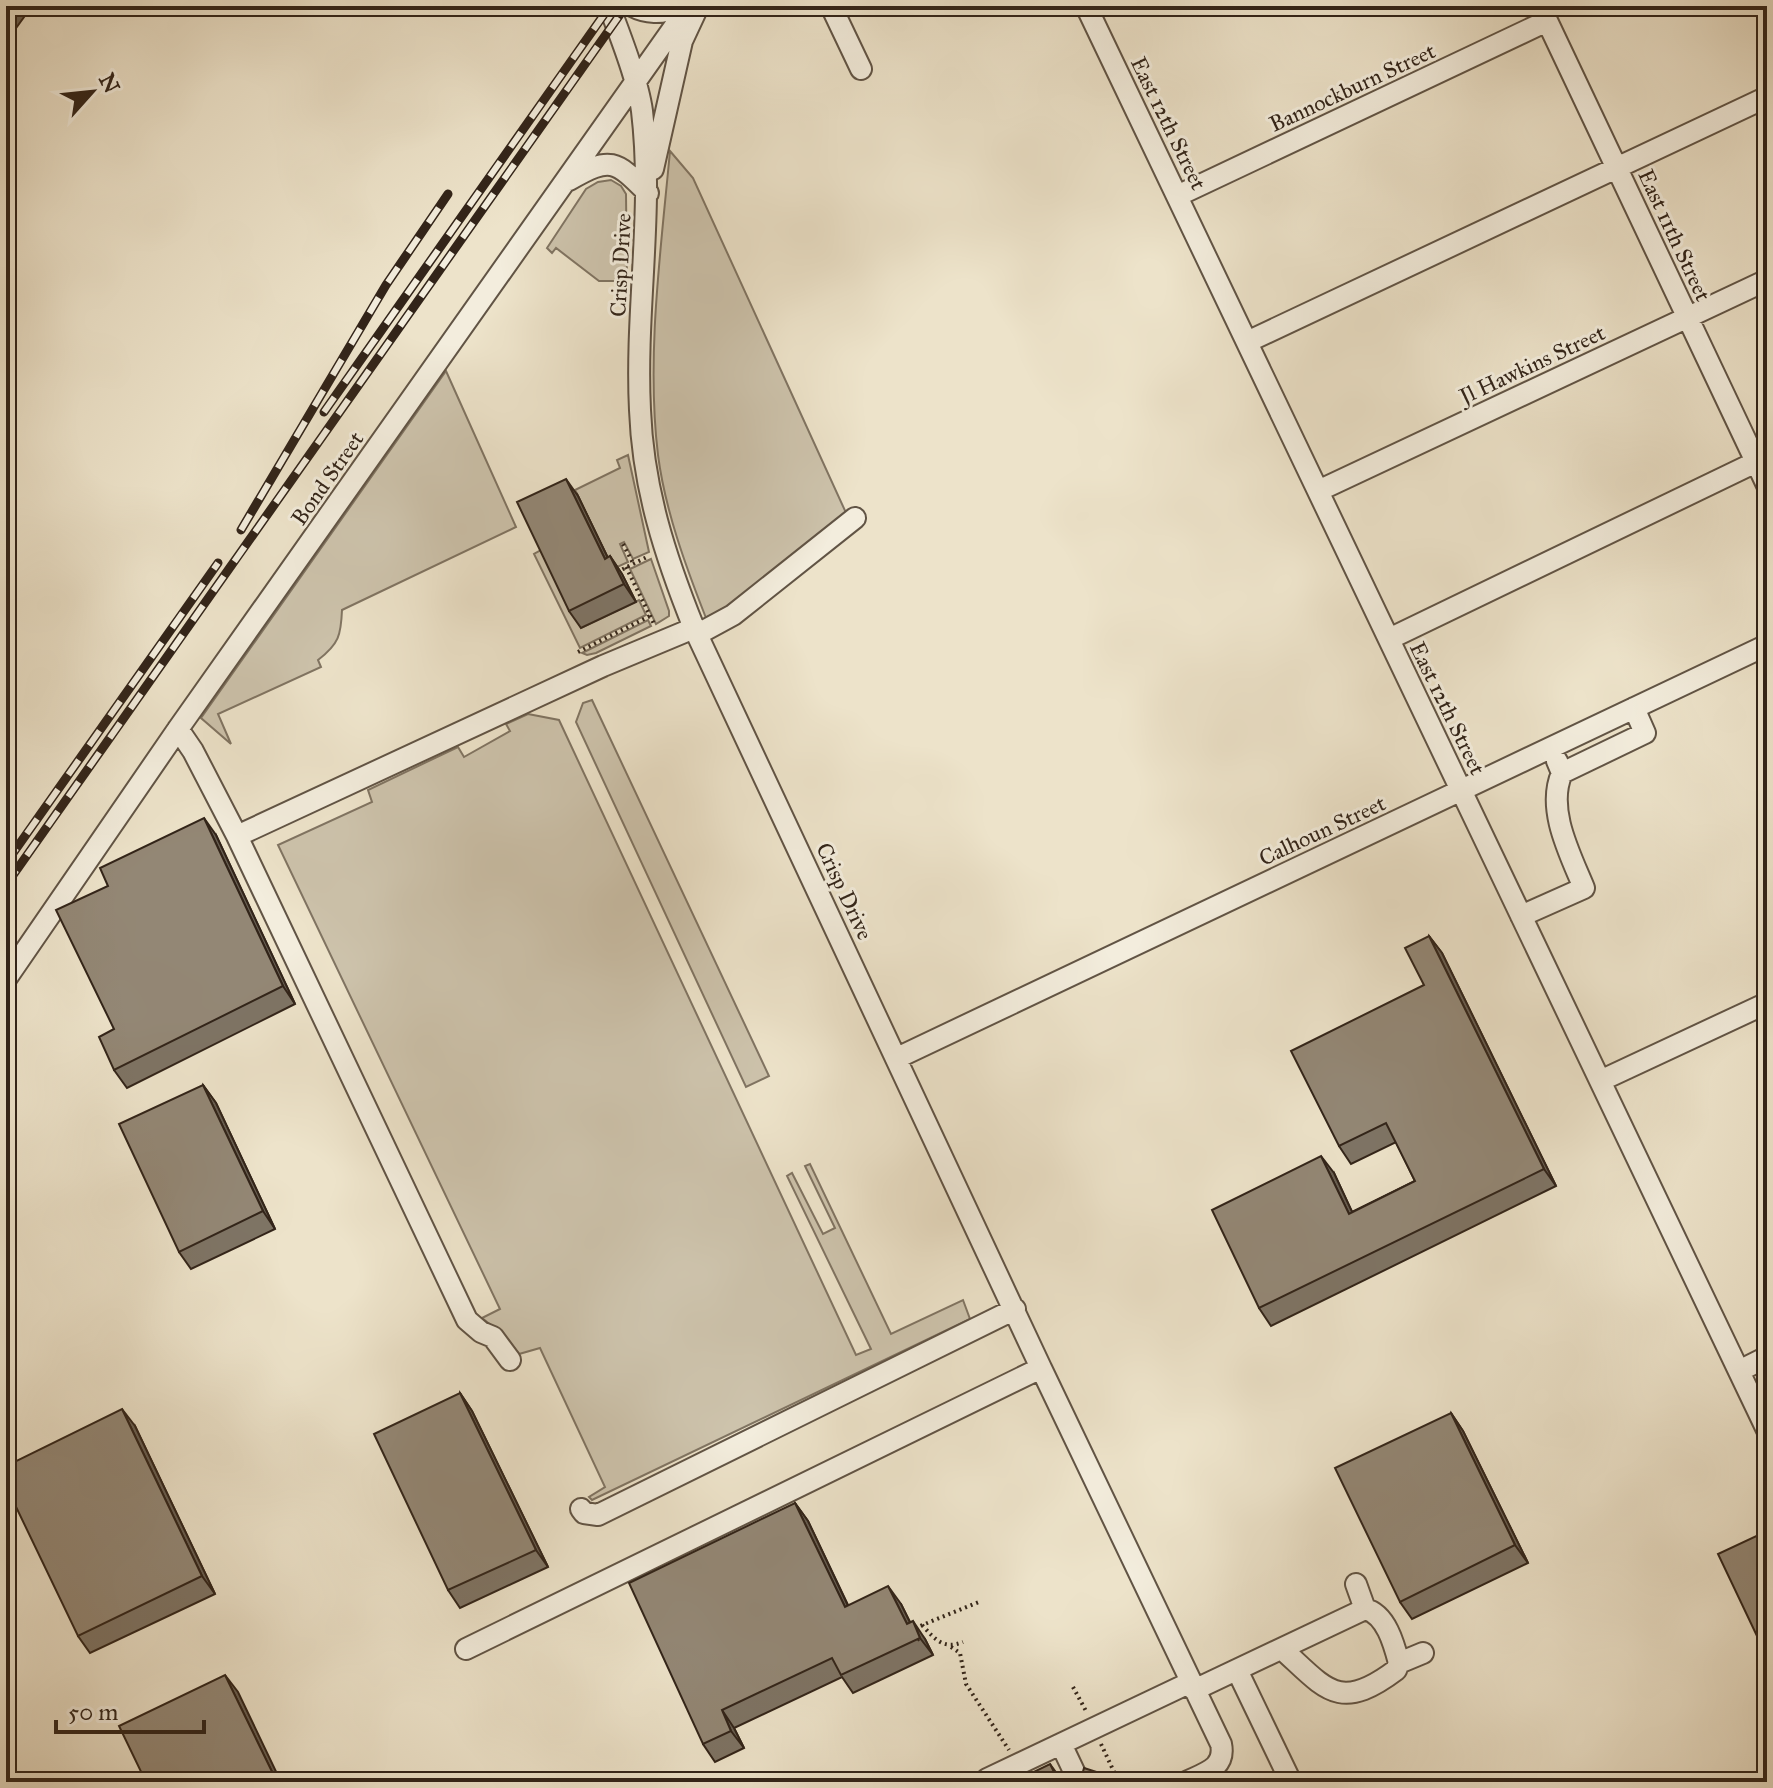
<svg xmlns="http://www.w3.org/2000/svg" width="1773" height="1788" font-family="'IM FELL Great Primer',serif">
<style>
.green{fill:#cdc3ac;stroke:#807462;stroke-width:2}
.lines{fill:none;stroke-linecap:round;stroke-linejoin:round}
.minor-casing{stroke:#615445;stroke-width:24}
.path{stroke:#322419;stroke-width:4;stroke-dasharray:2 4;stroke-linecap:butt}
.minor{stroke:#f3eddd;stroke-width:20}
.rail-casing{stroke:#322419;stroke-width:9}
.rail{stroke:#f3eddd;stroke-width:6;stroke-dasharray:18;stroke-linecap:butt}
.wall{fill:#7e7465;stroke:#322419;stroke-width:2}
.shaded-wall{fill:#675e52;stroke:#322419;stroke-width:2}
.building{fill:#938775;stroke:#322419;stroke-width:2}
.labels{text-anchor:middle;stroke-width:6;stroke-linejoin:round;paint-order:stroke}
.street-label{font-size:22px;fill:#322419;stroke:#f3eddd}
</style>
<rect width="100%" height="100%" fill="#ede3ca"/>
<filter id="stains"><feTurbulence type="fractalNoise" baseFrequency=".0025" numOctaves="4"/><feColorMatrix values="0 0 0 0 .2 0 0 0 0 .09 0 0 0 0 .02 0 0 0 .5 -.17"/></filter>
<radialGradient id="worn" r=".72"><stop offset=".6" stop-color="#630" stop-opacity="0"/><stop offset="1" stop-color="#630" stop-opacity=".3"/></radialGradient>
<path class="green" d="M670 151 693 178 847 515 739 600 706 618C686 567 665 510 658 455 646 357 661 249 670 151Z
M611 180 621 186 626 194 627 281H599L556 248 552 253 547 248 586 189 598 182Z
M446 371 516 527 342 610C341 635 339 644 318 660L321 667 218 714 231 744 201 718Z
M628 455 649 552 633 559 624 542 620 544 628 562 613 569 575 490 620 468 617 460Z
M543 549 581 628 639 600 646 615 580 648 534 554Z
M651 559 669 611V616L656 624 630 569Z
M648 620 651 626 596 653 587 655 582 653Z
M592 700 769 1076 746 1087 576 722 583 703Z
M528 714 559 720 856 1355 871 1349 787 1176 792 1173 823 1234 835 1228 805 1166 810 1164 891 1334 963 1300 970 1319 592 1500 589 1497 605 1487 540 1348 519 1354 507 1338 482 1318 500 1309 278 845 372 802 368 790 458 747 464 757 510 731 506 724Z"/>
<g class="lines">
<g class="minor-casing">
<path id="minor" d="M632 6C645 13 663 15 677 6
M831 6 861 69
M1086 6 1767 1430
M1540 6 1767 485
M653 169 682 41 696 11
M569 180C611 156 615 160 648 193
M1177 196 1547 21
M1247 342 1767 97
M1318 491 1767 280
M698 634 733 615 855 518
M1389 639 1756 462
M178 729 193 751 237 836
M1557 761 1562 773 1645 733 1634 708
M1521 916 1584 888C1570 854 1546 809 1562 773
M6 979 178 729 689 6
M897 1058 1767 645
M1600 1081 1767 1003
M510 1360 493 1337 481 1332 467 1320 237 836 603 666 694 628
M1041 1368 1221 1744C1226 1768 1205 1773 1186 1782
M1739 1371 1767 1357
M581 1509 584 1513 598 1515 1015 1309
M1356 1584 1365 1609C1386 1614 1394 1644 1399 1663
M466 1649 1041 1368 694 628C665 556 643 488 640 410 635 310 654 211 642 111 638 81 620 35 609 6
M1282 1649C1326 1689 1339 1713 1396 1670L1399 1663 1423 1653
M1237 1670 1291 1782
M1194 1690 1365 1609
M1061 1744 1079 1782
M987 1779 1191 1682"/>
</g>
<path class="path" d="M623 544 633 563
M626 567 655 626
M617 572 649 556
M578 652 650 616
M922 1625C935 1639 943 1650 963 1642
M915 1628 979 1602
M951 1647 960 1653 966 1684 1009 1750
M1073 1687 1086 1711
M1101 1744 1115 1774 1116 1782"/>
<use href="#minor" class="minor"/>
<g class="rail-casing">
<path id="rail" d="M324 412 610 6
M241 530 386 285 448 194
M6 863 218 563
M6 885 626 6"/>
</g>
<use href="#rail" class="rail"/>
</g>
<path class="wall" d="M578 496 608 558 610 556 622 574 636 602 581 628 569 611Z
M216 835 295 1004 127 1088 114 1070V1029Z
M1429 936 1442 953 1556 1186 1271 1326 1259 1308 1334 1173 1352 1212 1415 1181 1396 1142 1351 1164 1339 1146 1424 985Z
M203 1085 216 1103 275 1229 191 1269 179 1252Z
M460 1393 472 1411 548 1567 460 1608 448 1590Z
M1451 1413 1463 1431 1528 1563 1412 1619 1400 1602Z
M135 1426 215 1594 90 1653 78 1636Z
M795 1503 808 1521 848 1605 901 1604 910 1622 925 1639 933 1655 853 1693 842 1677 734 1728 744 1748 715 1762 703 1744Z"/>
<path class="shaded-wall" d="M7 6H32L6 42V7Z
M566 479 578 496 617 577 605 559Z
M610 556 622 574 636 602 624 584Z
M204 818 216 835 295 1004 283 986Z
M1429 936 1442 953 1556 1186 1544 1169Z
M203 1085 216 1103 275 1229 263 1211Z
M1321 1156 1334 1173 1361 1231 1349 1214Z
M460 1393 472 1411 548 1567 536 1550Z
M122 1409 135 1426 215 1594 202 1576Z
M1451 1413 1463 1431 1528 1563 1515 1545Z
M795 1503 808 1521 857 1625 845 1607Z
M888 1586 901 1604 919 1641 907 1624Z
M913 1621 925 1639 933 1655 920 1638Z
M225 1675 238 1692 281 1782H277Z
M722 1710 734 1728 744 1748 731 1731Z
M1050 1764 1063 1782H1059Z"/>
<path class="building" d="M566 479 605 559 610 556 624 584 569 611 517 502Z
M204 818 283 986 114 1070 99 1037 114 1029 56 910 108 886 100 868Z
M1429 936 1544 1169 1259 1308 1212 1210 1321 1156 1349 1214 1415 1181 1386 1123 1339 1146 1291 1051 1424 985 1405 948Z
M203 1085 263 1211 179 1252 119 1124Z
M460 1393 536 1550 448 1590 374 1434Z
M122 1409 202 1576 78 1636 6 1486V1466Z
M1451 1413 1515 1545 1400 1602 1335 1468Z
M795 1503 845 1607 888 1586 907 1624 913 1621 920 1638 841 1675 832 1658 722 1710 731 1731 703 1744 629 1583Z
M1767 1531V1655H1766L1718 1554Z
M225 1675 277 1782H146L119 1726Z
M1050 1764 1059 1782H1013Z
M1084 1768 1115 1778 1114 1782H1080Z"/>
<g class="labels">
<g class="street-label">
<text transform="translate(1352 87) rotate(-25)" y="8">Bannockburn Street</text>
<text transform="translate(1169 123) rotate(64)" y="8">East 12th Street</text>
<text transform="translate(1675 235) rotate(65)" y="8">East 11th Street</text>
<text transform="translate(620 265) rotate(-87)" y="8">Crisp Drive</text>
<text transform="translate(1532 364) rotate(-25)" y="8">Jl Hawkins Street</text>
<text transform="translate(327 478) rotate(-55)" y="8">Bond Street</text>
<text transform="translate(1448 708) rotate(64)" y="8">East 12th Street</text>
<text transform="translate(1322 830) rotate(-25)" y="8">Calhoun Street</text>
<text transform="translate(845 891) rotate(65)" y="8">Crisp Drive</text>
</g>
</g>
<rect width="1773" height="1788" fill="none" stroke="#ede3ca" stroke-width="32"/>
<rect x="8" y="8" width="1757" height="1772" fill="none" stroke="#322419" stroke-width="4"/>
<rect x="16" y="16" width="1741" height="1756" fill="none" stroke="#322419" stroke-width="2"/>
<g transform="translate(92 92) rotate(63)" stroke="#f3eddd" stroke-width="6" paint-order="stroke">
<path d="M0-6L14 30L0 20L-14 30Z" fill="#322419"/>
<text y="-12" font-size="22" font-weight="bold" text-anchor="middle" fill="#322419">N</text>
</g>
<path d="M56 1720v12h148v-12" fill="none" stroke="#322419" stroke-width="4"/>
<text x="68" y="1720" font-size="24" fill="#322419" stroke="#f3eddd" stroke-width="6" paint-order="stroke">50 m</text>
<rect width="100%" height="100%" filter="url(#stains)"/>
<rect width="100%" height="100%" fill="url(#worn)"/>
</svg>
